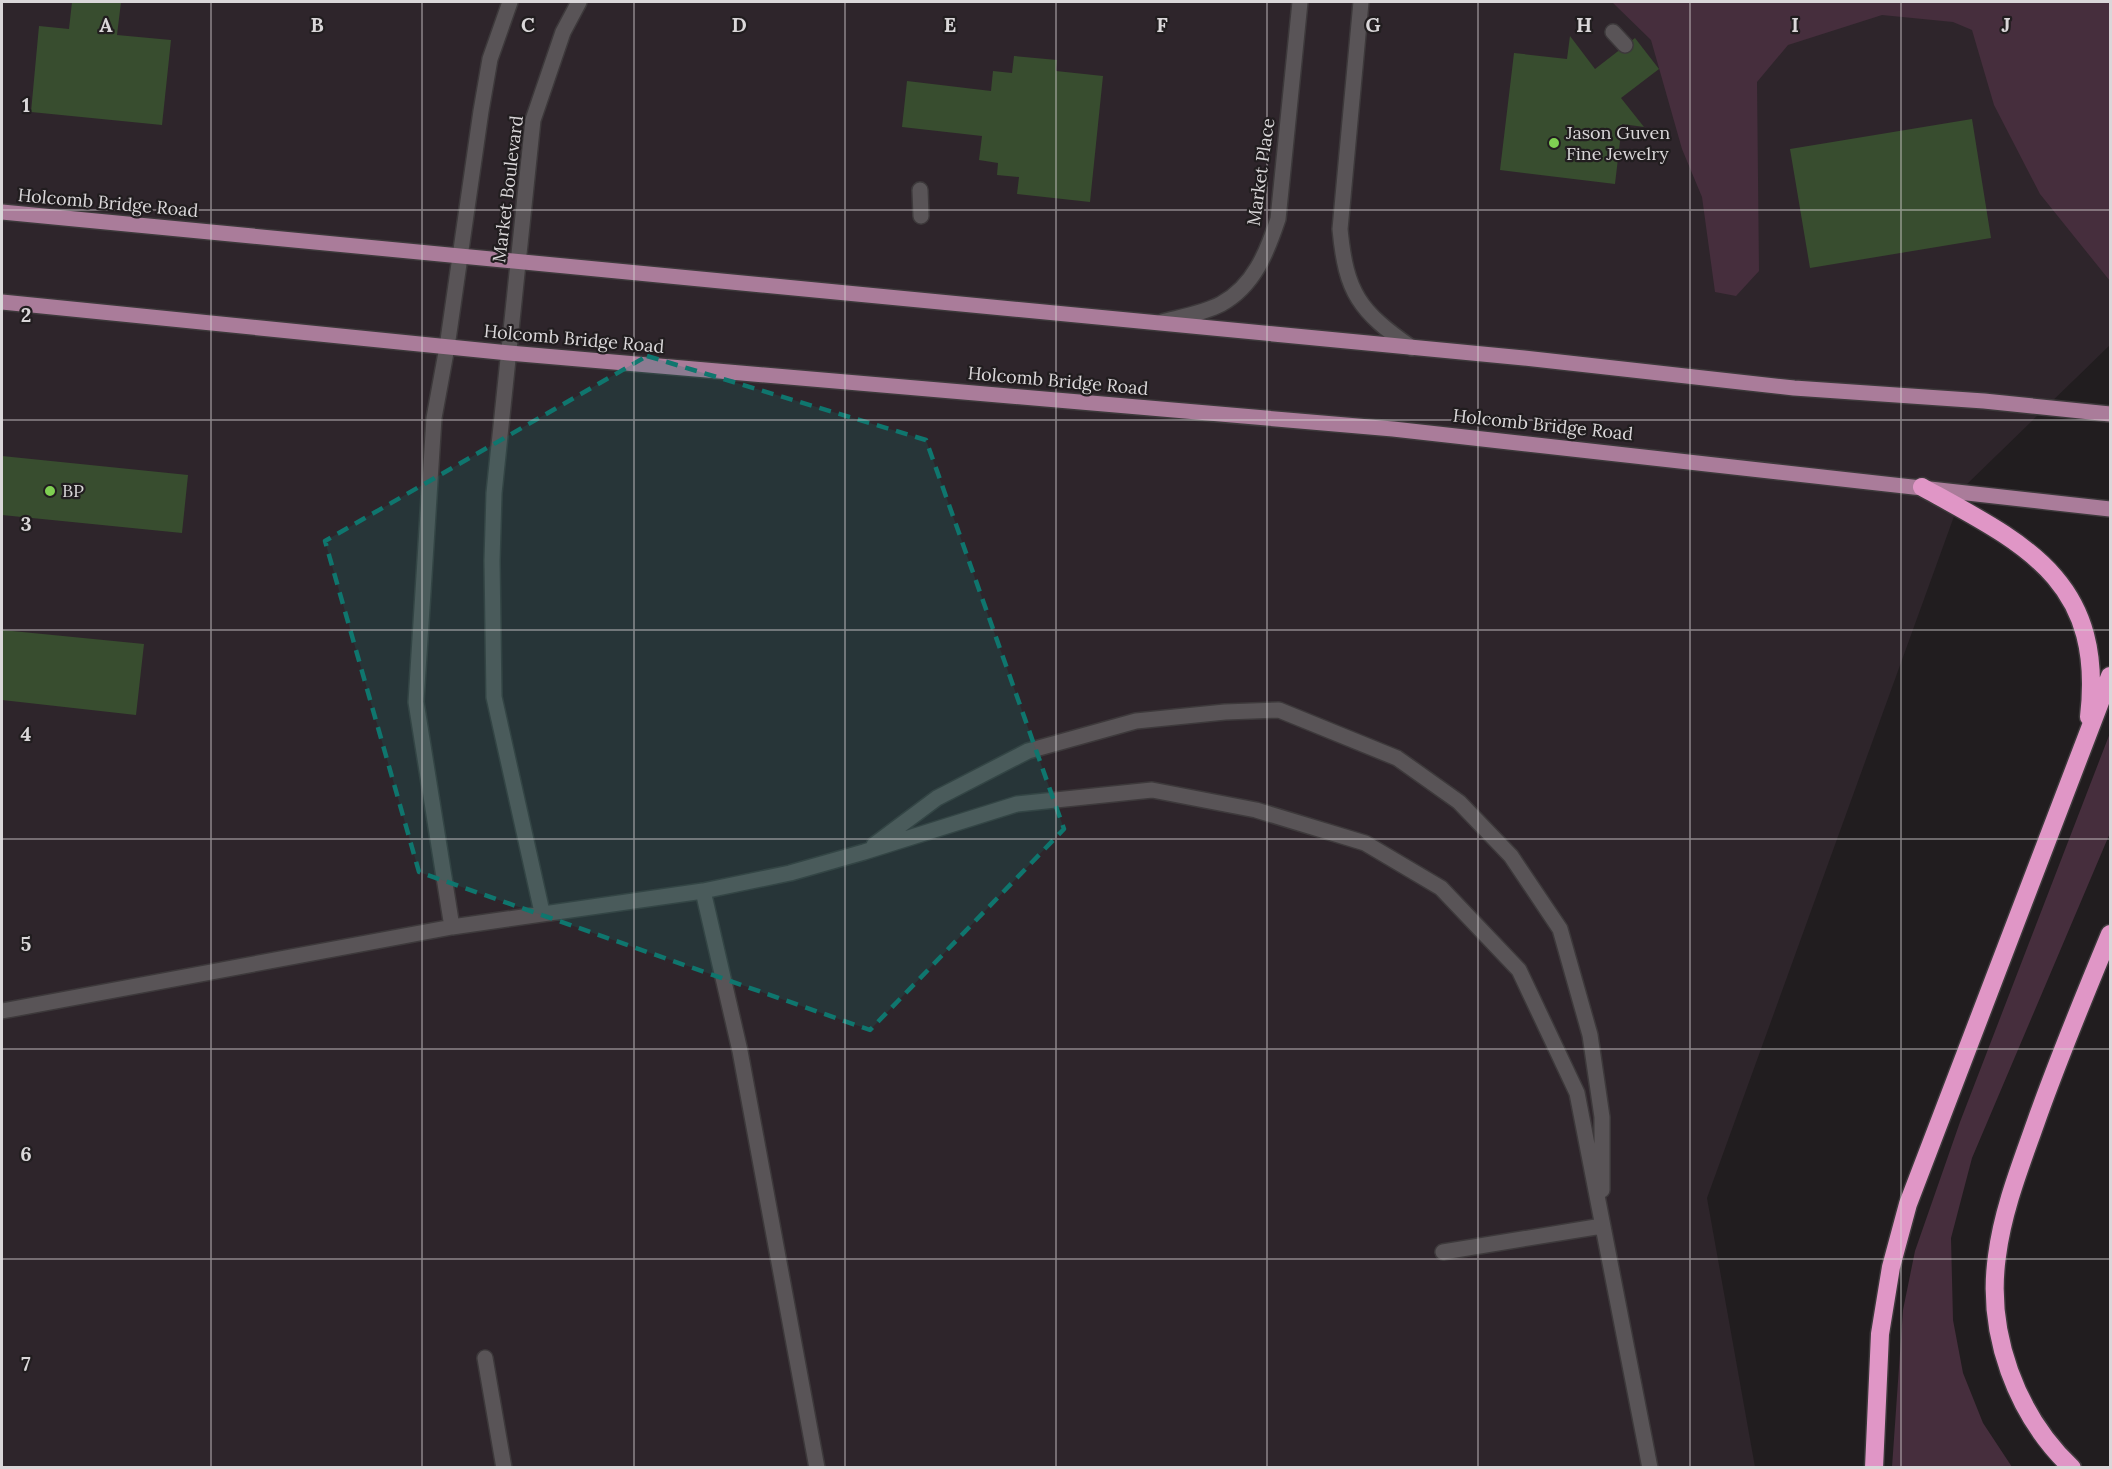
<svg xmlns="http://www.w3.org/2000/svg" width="2112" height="1469" font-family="Lora,serif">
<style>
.built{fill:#2e252b}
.green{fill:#462e3d}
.building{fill:#384d2f}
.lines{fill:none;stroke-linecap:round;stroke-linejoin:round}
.minor-casing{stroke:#3d393b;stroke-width:18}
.major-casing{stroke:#3d393b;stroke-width:18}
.highway-casing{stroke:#3d393b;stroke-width:21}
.minor{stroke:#595457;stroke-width:15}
.major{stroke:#aa7c9a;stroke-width:15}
.highway{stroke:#e096c6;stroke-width:18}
.marked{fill:#0f766e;fill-opacity:0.2;stroke:#0f766e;stroke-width:4.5;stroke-dasharray:12 8;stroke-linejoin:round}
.grid{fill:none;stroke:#dad7d9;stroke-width:1.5;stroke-opacity:0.55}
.poi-dot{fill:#7fd052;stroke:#211d1f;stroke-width:2}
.labels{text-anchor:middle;stroke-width:4.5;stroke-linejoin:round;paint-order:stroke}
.poi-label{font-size:18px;fill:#dad7d9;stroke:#211d1f;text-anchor:start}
.street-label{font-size:18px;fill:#dad7d9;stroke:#211d1f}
.grid-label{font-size:20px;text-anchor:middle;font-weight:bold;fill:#dad7d9;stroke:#211d1f;stroke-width:4.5;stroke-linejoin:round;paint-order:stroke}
</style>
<rect width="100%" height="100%" fill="#211d1f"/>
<path class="built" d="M2 2H2110V345L1965 486 1707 1198 1755 1467 2 1468Z"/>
<path class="green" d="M1612 2H2110V281L2040 194 1994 105 1972 30 1953 22 1882 15 1788 45 1757 82 1759 271 1736 296 1715 292 1702 197 1682 149 1651 40Z
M2110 733V833L1972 1158 1951 1238 1953 1320 1963 1373 1983 1423 2012 1467H1892L1903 1310 1915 1251 1960 1122Z"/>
<path class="building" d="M72 2H121L117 35 171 40 162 125 31 112 39 26 69 29Z
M1570 36 1595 69 1635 38 1659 69 1621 98 1644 127 1622 124 1615 184 1500 170 1514 53 1567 59Z
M1014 56 1057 60 1056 71 1103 76 1090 202 1017 194 1019 177 997 175 998 163 979 160 982 136 902 127 907 81 991 91 993 71 1012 73Z
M1972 119 1991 238 1810 268 1790 149Z
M2 456 188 475 182 533 2 515Z
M2 630 144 644 136 715 2 700Z"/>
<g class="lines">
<g class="minor-casing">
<path id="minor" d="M1361 2 1340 229C1346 293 1359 311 1412 348
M1613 32 1625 45
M920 190 921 216
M1162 322C1181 317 1204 313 1221 304 1254 286 1267 252 1278 219L1300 2
M874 845 937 798 1028 751 1136 721 1225 712 1279 710 1397 758 1459 802 1511 856 1560 929 1590 1035 1602 1117V1190
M703 891 740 1051 817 1468
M542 912 494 697 492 561 494 493 533 120 563 32 579 2
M452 927 416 702 434 418 447 347 481 111 490 59 510 2
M2 1011 452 927 703 891 790 873 864 852 1017 804 1152 790 1256 810 1365 843 1441 888 1519 970 1577 1093 1650 1468
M1443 1252 1602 1226
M485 1358 504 1468"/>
</g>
<g class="major-casing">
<path id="major" d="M2 212 1524 358 1794 388 1984 401 2110 414
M2 302 509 353 1393 429 2110 509"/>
</g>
<g class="highway-casing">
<path id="highway" d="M1922 487C2025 544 2105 580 2089 717
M1874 1468 1880 1334 1891 1267 1908 1204 2110 676
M2072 1468C2016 1415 1986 1333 1997 1256 2003 1208 2022 1162 2038 1116 2060 1055 2085 994 2110 934"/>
</g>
<use href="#minor" class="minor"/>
<use href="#major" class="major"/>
<use href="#highway" class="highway"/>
</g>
<path class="marked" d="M647 356 926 440 1064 829 870 1030 419 872 325 541Z"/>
<path class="grid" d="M211 2V1468M422 2V1468M634 2V1468M845 2V1468M1056 2V1468M1267 2V1468M1478 2V1468M1690 2V1468M1901 2V1468M2 210H2110M2 420H2110M2 630H2110M2 839H2110M2 1049H2110M2 1259H2110"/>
<g class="poi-dot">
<circle cx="1554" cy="143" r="6"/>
<circle cx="50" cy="491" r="6"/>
</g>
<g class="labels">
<g class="poi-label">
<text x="1566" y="139">Jason Guven<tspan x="1566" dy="21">Fine Jewelry</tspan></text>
<text x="62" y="497">BP</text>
</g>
<g class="street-label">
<text transform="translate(1261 172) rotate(-82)" y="6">Market Place</text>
<text transform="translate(508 189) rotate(-83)" y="6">Market Boulevard</text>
<text transform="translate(108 203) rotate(5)" y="6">Holcomb Bridge Road</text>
<text transform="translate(574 339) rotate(5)" y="6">Holcomb Bridge Road</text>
<text transform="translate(1058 381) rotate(5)" y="6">Holcomb Bridge Road</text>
<text transform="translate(1543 425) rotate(6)" y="6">Holcomb Bridge Road</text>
</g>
</g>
<g class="grid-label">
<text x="106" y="32">A</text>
<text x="317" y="32">B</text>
<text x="528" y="32">C</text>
<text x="739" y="32">D</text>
<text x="950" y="32">E</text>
<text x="1162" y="32">F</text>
<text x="1373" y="32">G</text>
<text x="1584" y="32">H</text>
<text x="1795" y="32">I</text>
<text x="2006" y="32">J</text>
<text x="26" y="112">1</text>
<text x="26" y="322">2</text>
<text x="26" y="531">3</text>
<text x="26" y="741">4</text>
<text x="26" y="951">5</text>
<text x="26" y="1161">6</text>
<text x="26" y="1371">7</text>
</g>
<rect width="2112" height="1469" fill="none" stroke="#dad7d9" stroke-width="6"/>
</svg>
